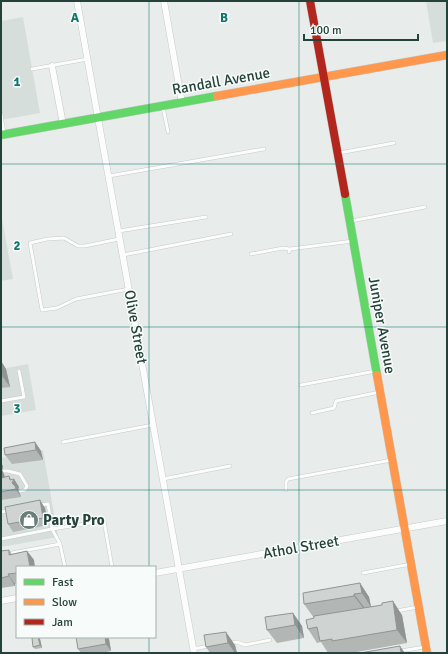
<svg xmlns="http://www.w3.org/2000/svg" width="448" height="654" font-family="Signika,sans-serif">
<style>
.built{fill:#d6dedb}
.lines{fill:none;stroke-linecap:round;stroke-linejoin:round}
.lane-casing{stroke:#c5cac8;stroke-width:4}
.street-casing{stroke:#c5cac8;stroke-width:7}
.fast-casing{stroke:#c3cbc8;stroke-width:9}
.slow-casing{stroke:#c3cbc8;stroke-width:9}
.jam-casing{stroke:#c3cbc8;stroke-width:9}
.lane{stroke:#fcfcfc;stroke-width:3}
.street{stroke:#fcfcfc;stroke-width:6}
.fast{stroke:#63d668;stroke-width:8}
.slow{stroke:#ff974d;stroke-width:8}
.jam{stroke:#b3261e;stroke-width:8}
.wall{fill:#b2b6b5}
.shaded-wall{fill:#919493}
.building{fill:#cfd4d2;stroke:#919493}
.grid{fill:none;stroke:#0f766e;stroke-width:1;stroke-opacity:0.55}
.labels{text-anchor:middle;stroke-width:3;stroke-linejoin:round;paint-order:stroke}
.street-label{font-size:15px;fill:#24423a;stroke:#f7fbf9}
.poi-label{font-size:15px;font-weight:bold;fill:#24423a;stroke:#f7fbf9;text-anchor:start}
.grid-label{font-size:13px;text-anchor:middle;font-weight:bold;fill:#0f766e;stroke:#f7fbf9;stroke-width:3;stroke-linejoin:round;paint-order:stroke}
</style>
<rect width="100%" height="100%" fill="#e8edeb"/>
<path class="built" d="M426 1H447V41L433 43Z
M23 17 40 113 1 120V21Z
M1 213 13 279 1 281Z
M28 364 36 410 1 416V369Z
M43 450 58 537 1 547V458Z"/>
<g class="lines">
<g class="lane-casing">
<path id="lane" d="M32 69 88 59
M163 107 168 132
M1 114 4 133
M339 153 394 143
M109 176 264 149
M351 221 425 207
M119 231 206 217
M119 239 85 246H78L64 238 47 239 30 243 42 310 57 308 76 299 129 289
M289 252 290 249 353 241
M251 254 283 248 290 249
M123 255 231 234
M301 385 376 371
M1 401 24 397 19 371
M312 413 334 408 336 401 380 392
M63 442 153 425
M4 471H8L20 474 27 486 25 490 20 491
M163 479 230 466
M286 490V482L288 479 392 460
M1 512 9 511
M1 539 52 529 48 504 40 505
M1 555 60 544
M65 567 60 544 52 529 104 521 112 567
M363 573 411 564
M396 611 418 607
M231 643 237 642 245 645 270 640
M193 649 209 646
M400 651 425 647"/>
</g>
<g class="street-casing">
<path id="street" d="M77 1 194 653
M164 1 182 103
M52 66 63 124
M155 573 447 521
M1 601 17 598"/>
</g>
<g class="fast-casing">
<path id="fast" d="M1 135 217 96
M345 194 377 375"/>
</g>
<g class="slow-casing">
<path id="slow" d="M217 96 447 55
M377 375 427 653"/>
</g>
<g class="jam-casing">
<path id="jam" d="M310 1 345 194"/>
</g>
<use href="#lane" class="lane"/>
<use href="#street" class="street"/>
<use href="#fast" class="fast"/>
<use href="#slow" class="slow"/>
<use href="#jam" class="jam"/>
</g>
<path class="wall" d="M1 361 6 369 10 387 1 388Z
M35 442 41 451 43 460 12 464 5 455Z
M1 463 3 466V468L2 470 4 474 5 477 11 480 14 479 19 487 18 490 20 494 21 497 1 500Z
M45 508 48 525 13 532 8 524Z
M9 550 12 554 27 551 34 560 17 567V584H15V586L1 588V551Z
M360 583 369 597 371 606 402 615 407 643 351 653H328L321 642 317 643 308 629 314 618 304 604Z
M293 613 302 626 304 638 277 643 267 630Z
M204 635 235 645 237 653H210L206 647Z
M38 637 40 639 42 648 35 649 33 647Z
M109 639 111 651 102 653H81L78 649Z"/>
<path class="shaded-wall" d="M1 361 6 369 10 387 3 377 1 365Z
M35 442 41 451 43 460 36 450Z
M1 463 3 466V468L2 470 4 474 6 486 1 479Z
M9 476 13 482 14 479 19 487 18 490 20 494 21 497 12 483Z
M40 500 45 508 48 525 43 518Z
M27 551 34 560 35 567H30Z
M8 574 15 584V586L9 576Z
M360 583 369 597 371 607 362 593Z
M354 594 364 607V609L354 596Z
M393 601 402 615 407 643 397 630Z
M293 613 302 626 304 638 295 625Z
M226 632 235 645 237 653H235L228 643Z
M38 637 40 639 42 648 40 645Z
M105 637H108L109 639 111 651 106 644Z
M400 646 405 653H401Z"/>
<path class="building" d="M1 365 3 377H1Z
M35 442 36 450 5 455 4 448Z
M9 476 10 480 14 479 12 483 15 486 16 489 1 492V478Z
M40 500 43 518 8 524 5 507Z
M9 550V555L27 551 30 567H17V573L8 574 9 576 1 578V551Z
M360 583 362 593 354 594V596L304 604 303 593Z
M393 601 397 630 332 641V639L320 641 317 627 308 629 306 620 314 618V616L382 605V603Z
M293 613 295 625 267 630 265 617Z
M226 632 228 643 206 647 204 635Z
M38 637 40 645 33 647 32 638Z
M76 637H105L106 644 78 649Z
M400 646 401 653H360Z"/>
<path class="grid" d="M149 1V567M299 1V653M1 164H447M1 327H447M1 490H447M149 637V653"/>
<defs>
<g id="shop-disc" transform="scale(1)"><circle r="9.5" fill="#697e78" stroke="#f7fbf9"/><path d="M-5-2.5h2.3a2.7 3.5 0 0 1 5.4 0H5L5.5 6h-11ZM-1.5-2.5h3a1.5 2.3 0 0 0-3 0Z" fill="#fff"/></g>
</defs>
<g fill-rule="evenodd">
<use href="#shop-disc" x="29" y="520"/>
</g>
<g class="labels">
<g class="street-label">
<text transform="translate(221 81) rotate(-10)" y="5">Randall Avenue</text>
<text transform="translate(382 325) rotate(80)" y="5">Juniper Avenue</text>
<text transform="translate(136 327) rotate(80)" y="5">Olive Street</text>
<text transform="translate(301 547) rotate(-10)" y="5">Athol Street</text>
</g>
<g class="poi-label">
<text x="43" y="525">Party Pro</text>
</g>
</g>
<g class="grid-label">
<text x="75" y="22">A</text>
<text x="224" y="22">B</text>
<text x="17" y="86">1</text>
<text x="17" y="250">2</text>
<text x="17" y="413">3</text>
</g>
<rect width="448" height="654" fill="none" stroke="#24423a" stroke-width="4"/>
<rect x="16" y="566" width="140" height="72" fill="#f7fbf9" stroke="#a3b1ad"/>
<rect x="24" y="579" width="20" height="6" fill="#63d668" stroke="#a3b1ad"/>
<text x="52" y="586" font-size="12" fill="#24423a">Fast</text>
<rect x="24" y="599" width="20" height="6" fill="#ff974d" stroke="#a3b1ad"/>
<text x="52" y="606" font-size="12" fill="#24423a">Slow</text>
<rect x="24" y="619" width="20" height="6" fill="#b3261e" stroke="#a3b1ad"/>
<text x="52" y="626" font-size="12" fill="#24423a">Jam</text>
<path d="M304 34v6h114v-6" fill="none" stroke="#24423a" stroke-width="2"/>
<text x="310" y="34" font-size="12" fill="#24423a" stroke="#f7fbf9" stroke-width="3" paint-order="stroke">100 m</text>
</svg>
